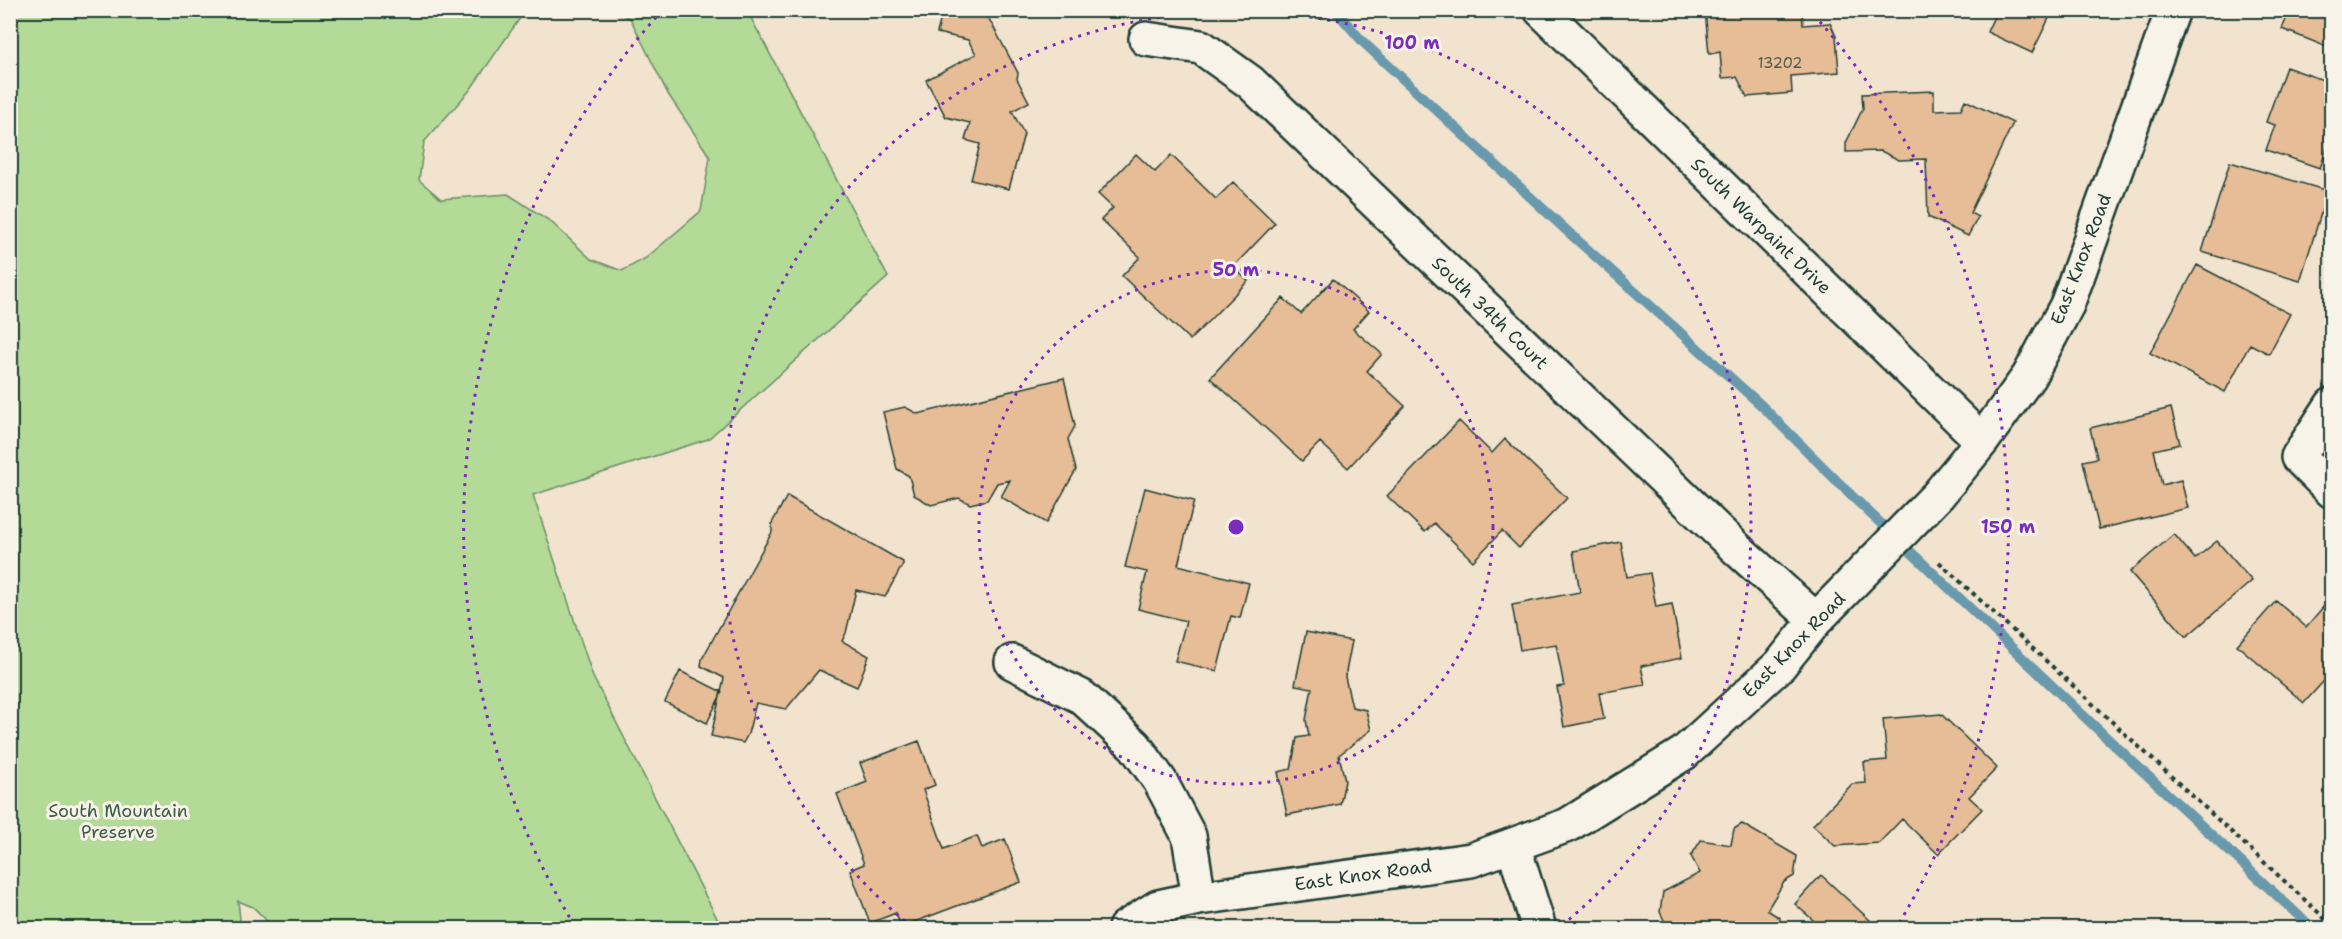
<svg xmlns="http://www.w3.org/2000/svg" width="2342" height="939" font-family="'Shantell Sans',sans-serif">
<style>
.green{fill:#b3db97;stroke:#698c66;stroke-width:1.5}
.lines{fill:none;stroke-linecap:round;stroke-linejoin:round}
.stream{stroke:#6999ac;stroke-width:10}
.building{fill:#e6bd96;stroke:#1f3d34;stroke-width:1.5}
.street-casing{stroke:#1f3d34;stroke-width:38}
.path{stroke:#1f3d34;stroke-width:4;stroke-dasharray:4.5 4.5;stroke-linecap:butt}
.street{stroke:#f7f3e8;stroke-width:33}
.ring{fill:none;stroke:#7b2cbf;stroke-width:3;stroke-dasharray:3 6}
.labels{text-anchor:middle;stroke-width:6;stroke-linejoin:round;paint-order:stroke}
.number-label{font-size:15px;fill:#515d4c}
.street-label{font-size:18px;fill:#1f3d34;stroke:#f7f3e8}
.park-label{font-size:18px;fill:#3d5d48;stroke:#f7f3e8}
.centre{fill:#7b2cbf;stroke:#f7f3e8;stroke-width:3}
.ring-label{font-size:18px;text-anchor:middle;font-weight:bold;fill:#7b2cbf;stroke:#f7f3e8;stroke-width:6;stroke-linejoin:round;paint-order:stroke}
</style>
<rect width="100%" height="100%" fill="#f2e3cf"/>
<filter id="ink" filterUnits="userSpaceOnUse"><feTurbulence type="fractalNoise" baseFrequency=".0167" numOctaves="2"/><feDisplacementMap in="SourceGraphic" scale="12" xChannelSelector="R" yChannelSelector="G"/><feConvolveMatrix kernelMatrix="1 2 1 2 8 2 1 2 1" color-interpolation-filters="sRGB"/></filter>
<g filter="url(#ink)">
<path class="green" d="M10 11H525L470 90 424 142 419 180 441 199 508 194 550 221 591 259 622 271 646 258 701 211 710 157 668 94 630 18 612 11H752V20L888 277 708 439 533 495 593 677 722 928H274L253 907 238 901 241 928H11Z"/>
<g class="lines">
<path class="stream" d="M1335 10 1363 42 1566 230 1761 405 1854 498 2108 739 2312 928"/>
</g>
<path class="building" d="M943 10H990L988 17 1018 73 1017 79 1029 102 1012 111 1024 134 1009 189 971 180 980 144 965 140 970 123 946 117 926 80 976 54 968 40 937 33Z
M1705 10H1802L1803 25 1830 23 1836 36 1839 72 1791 76 1792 93 1747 97 1737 77 1722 78 1720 52 1709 54Z
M1997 10H2053L2032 53 1987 32Z
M2290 10H2332V49L2282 29Z
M2286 67 2332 83V134L2320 168 2266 150 2275 125 2266 122Z
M1934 91V110L1961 109 1965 100 2013 123 1970 213 1978 217 1968 236 1928 217 1926 159 1899 160 1881 151 1846 152V143L1863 108 1862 94Z
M1136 154 1155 172 1171 155 1216 199 1233 182 1275 223 1233 267 1248 281 1190 340 1122 276 1140 257 1101 220 1113 208 1098 194Z
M2230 162 2328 191 2300 281 2202 252Z
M2197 265 2290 314 2269 354 2250 344 2225 392 2150 353Z
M1333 279 1369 311 1353 329 1382 354 1367 371 1405 406 1348 468 1320 442 1302 461 1210 378 1283 298 1301 314Z
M1064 378 1075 426 1068 439 1076 470 1046 523 1001 497 1010 480 997 483 987 500 970 504 959 498 931 505 914 495 909 476 897 469 883 412 905 407 918 414Z
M2171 408 2180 444 2154 450 2162 485 2181 480 2188 508 2099 529 2083 461 2097 458 2090 428Z
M1459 421 1492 453 1505 439 1567 498 1519 548 1502 531 1473 561 1434 523 1425 532 1387 496Z
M1145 488 1194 501 1178 565 1249 583 1240 618 1231 616 1217 671 1175 661 1186 621 1138 609 1147 572 1125 567Z
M787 496 903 562V564L885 597 856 590 846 633 842 641 869 656 857 687 819 670 786 709 756 703 748 734 743 743 711 736 724 678 701 666 702 659 772 532V523Z
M2174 534 2195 559 2217 541 2252 581 2186 637 2130 572Z
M1621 542 1627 577 1650 573 1656 607 1672 604 1682 658 1641 666 1645 685 1599 693 1604 719 1564 727 1557 687 1564 686 1556 644 1520 650 1512 605 1580 592 1573 551Z
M2276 601 2306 627 2324 606 2332 613V672L2304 703 2237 645Z
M1306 632 1352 641 1345 677 1352 707 1366 710 1371 730 1339 755 1345 781 1340 804 1287 815 1278 772 1291 769 1297 738 1309 736 1306 720 1312 688 1295 685Z
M680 671 722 692 707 723 665 702Z
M1941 714 1997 768 1969 797 1982 809 1938 854 1902 819 1879 843 1835 846 1813 825 1852 784 1866 783 1864 762 1887 760 1883 719Z
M919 741 935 785 923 790 944 849 977 836 982 848 1005 839 1021 882 901 927 896 913 870 923 850 870 864 864 837 794 867 782 860 763Z
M1742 824 1797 856 1794 876 1784 882 1767 910 1780 918 1779 928H1668L1660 912 1663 892 1700 873 1691 856 1701 840 1731 845 1734 829Z
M1821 875 1872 922 1866 928H1822L1795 904Z"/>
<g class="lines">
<g class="street-casing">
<path id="street" d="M1541 10 1982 441
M1146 39 1201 47 1250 82 1737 549 1816 620
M2332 405 2298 457 2332 491
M1012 662 1082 697 1135 746 1160 781 1189 836 1199 898
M1513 845 1539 928
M1125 928 1158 907 1199 898 1471 860 1568 825 1684 753 1780 665 1816 620 1938 495 1982 441 2029 376 2067 305 2173 10"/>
</g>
<path class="path" d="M1939 562 2332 925"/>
<use href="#street" class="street"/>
</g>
</g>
<g class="ring">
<circle cx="1236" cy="527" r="257"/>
<path d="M912 927A515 515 0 1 1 1560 927"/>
<path d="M574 925A772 772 0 0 1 658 15M1814 15A772 772 0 0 1 1898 925"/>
</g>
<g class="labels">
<g class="number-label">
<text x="1780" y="68">13202</text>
</g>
<g class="street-label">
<text transform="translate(1761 226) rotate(44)" y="6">South Warpaint Drive</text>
<text transform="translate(2081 259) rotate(-69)" y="6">East Knox Road</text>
<text transform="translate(1490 313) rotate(44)" y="6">South 34th Court</text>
<text transform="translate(1794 645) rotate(-46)" y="6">East Knox Road</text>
<text transform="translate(1363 875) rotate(-8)" y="6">East Knox Road</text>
</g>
<g class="park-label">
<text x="118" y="817">South Mountain<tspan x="118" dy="21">Preserve</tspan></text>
</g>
</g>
<circle cx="1236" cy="527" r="9" class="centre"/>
<g class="ring-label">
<text x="1412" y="49">100 m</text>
<text x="1236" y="276">50 m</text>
<text x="2008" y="533">150 m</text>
</g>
<rect width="2342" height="939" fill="none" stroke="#f7f3e8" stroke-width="36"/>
<rect x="18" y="18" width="2306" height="903" fill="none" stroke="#1f3d34" stroke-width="2" filter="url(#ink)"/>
</svg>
